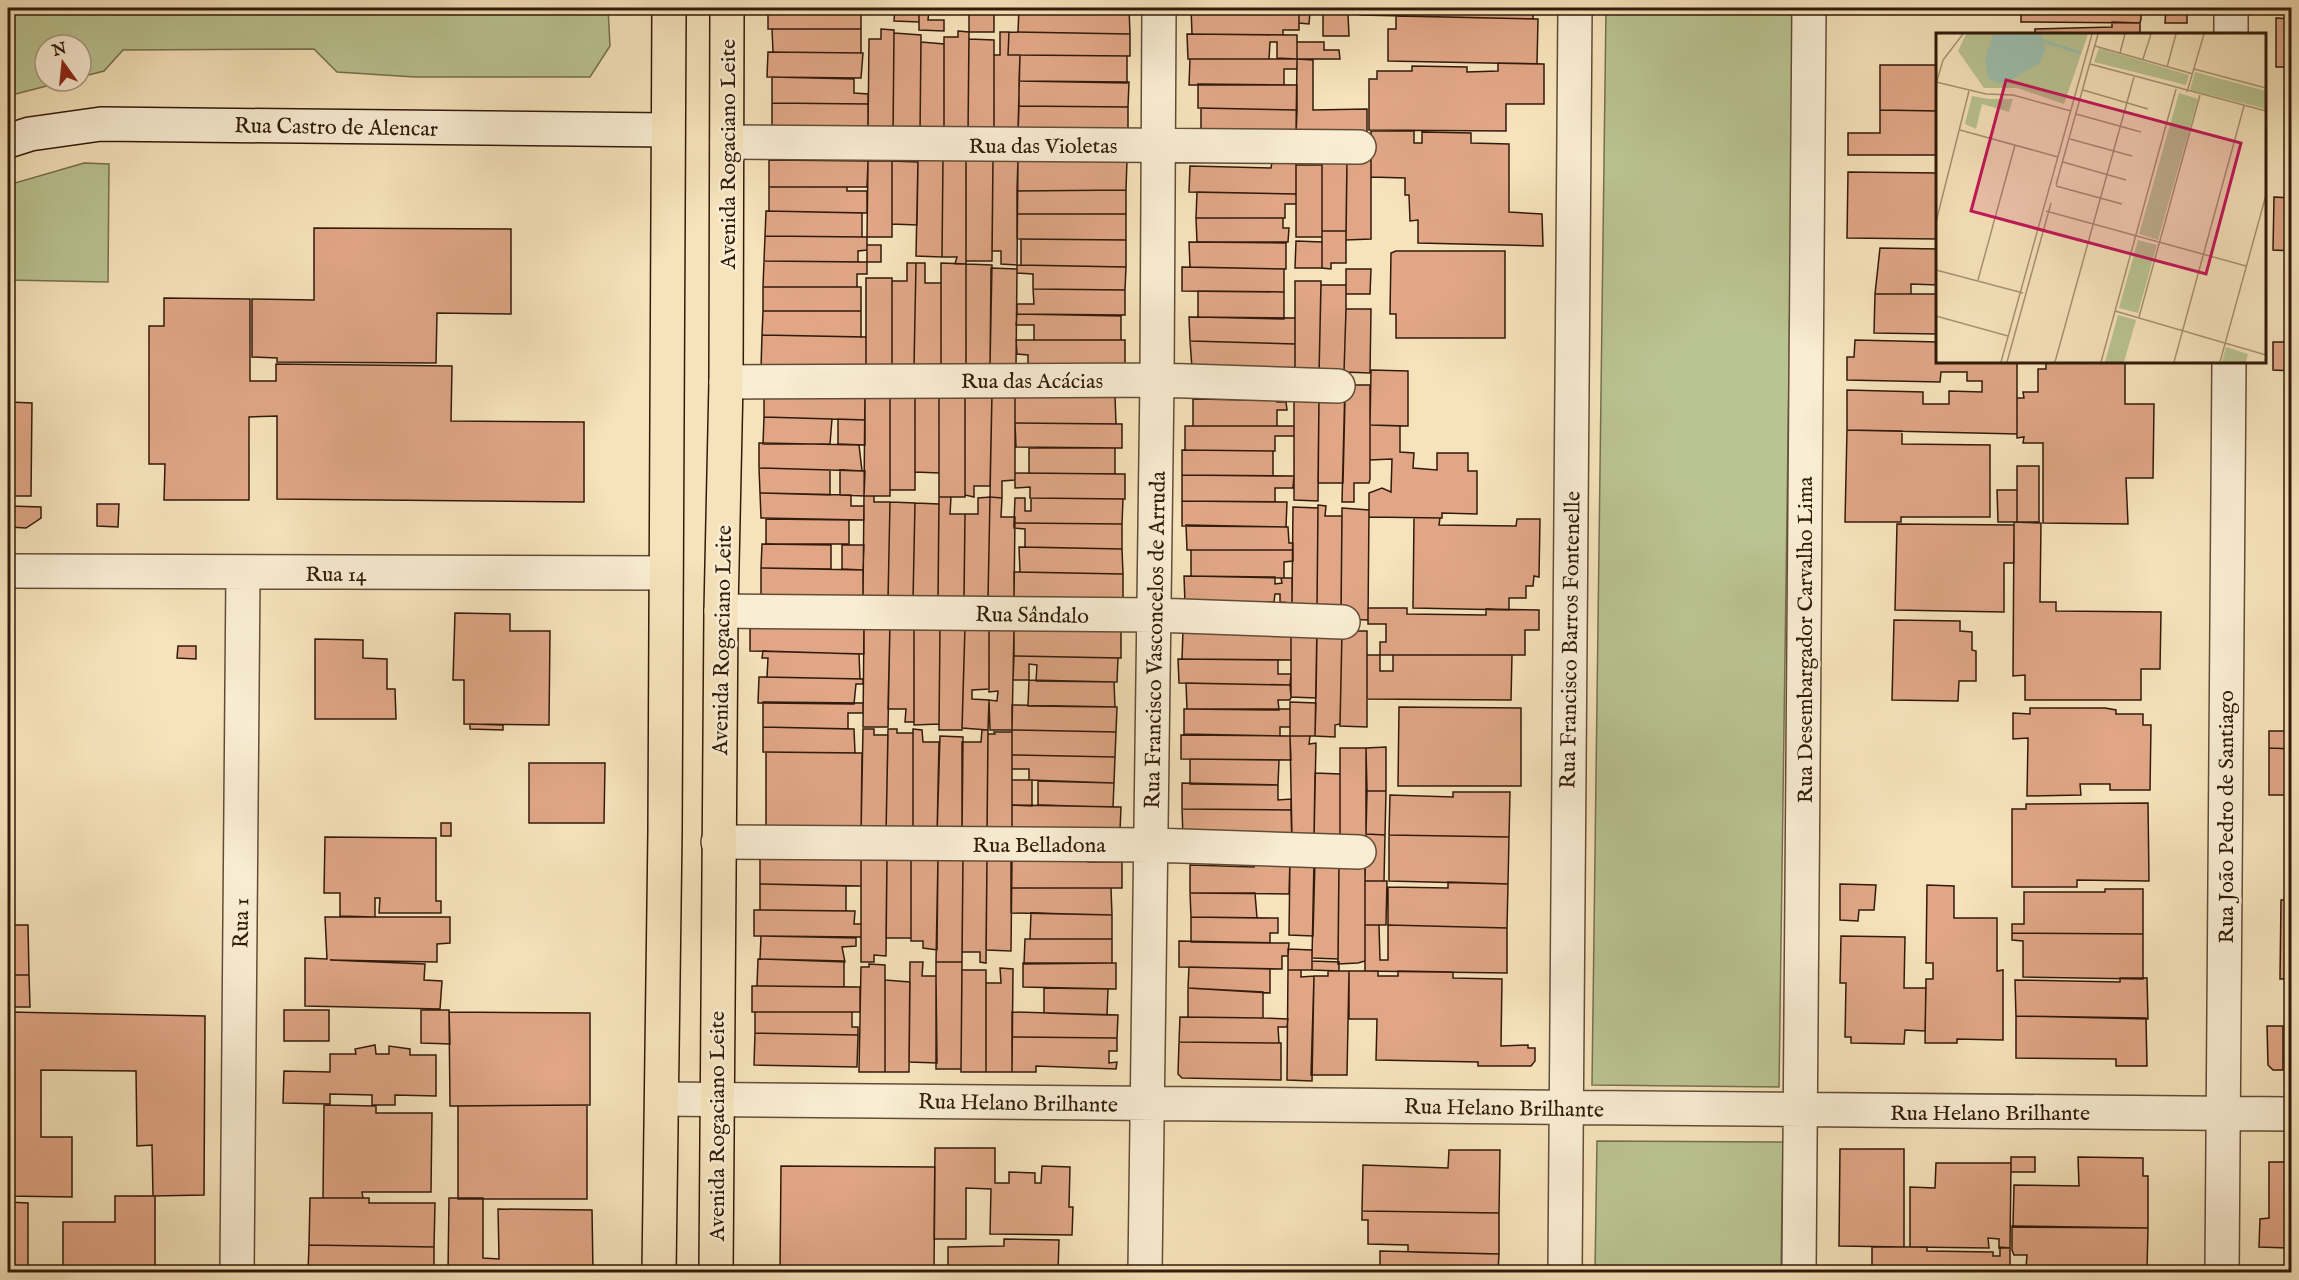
<svg xmlns="http://www.w3.org/2000/svg" width="2299" height="1280" font-family="'IM FELL English',serif">
<style>
.green{fill:#bac492;stroke:#76704e;stroke-width:1.5}
.building{fill:#e0a686;stroke:#321b0b;stroke-width:1.5}
.lines{fill:none;stroke-linecap:round;stroke-linejoin:round}
.street-casing{stroke:#634d37;stroke-width:36}
.secondary-casing{stroke:#321b0b;stroke-width:36}
.primary-casing{stroke:#321b0b;stroke-width:36}
.street{stroke:#f9edd3;stroke-width:33}
.secondary{stroke:#f9edd3;stroke-width:33}
.primary{stroke:#f6e3bb;stroke-width:33}
.labels{text-anchor:middle;stroke-width:5;stroke-linejoin:round;paint-order:stroke}
.street-label{font-size:22px;fill:#321b0b;stroke:#f9edd3}
.inset-river{fill:none;stroke:#9dbead;stroke-width:3}
.inset-road{fill:none;stroke:#a89375;stroke-width:1.5}
.view{fill:#c2185b;fill-opacity:0.15;stroke:#c2185b;stroke-width:3}
.inset-edge{fill:none;stroke:#321b0b;stroke-width:3}
</style>
<rect width="100%" height="100%" fill="#f6e3bb"/>
<filter id="stains"><feTurbulence type="fractalNoise" baseFrequency=".00333" numOctaves="4"/><feColorMatrix values="0 0 0 0 .2 0 0 0 0 .09 0 0 0 0 .02 0 0 0 .5 -.17"/></filter>
<radialGradient id="worn" r=".72"><stop offset=".6" stop-color="#630" stop-opacity="0"/><stop offset="1" stop-color="#630" stop-opacity=".3"/></radialGradient>
<path class="green" d="M8 8H608L610 46 590 77H415L337 72 314 49 123 50 104 71 81 77V45H45V81H66L8 96Z
M1606 8H1794L1779 1087 1592 1085Z
M84 163 109 164 108 282 8 280V185Z
M1597 1141 1783 1142 1781 1272H1595Z"/>
<path class="building" d="M768 8H861V29H768Z
M895 8H919V22L894 21Z
M919 8H944V10H929L928 20H944V31L919 30Z
M969 8H994V32H969Z
M1019 8H1129L1130 34 1018 32Z
M1185 8H1299V11L1191 8Z
M1191 8 1299 11V30H1283V35L1192 34Z
M1299 8H1324V13L1310 12 1309 24 1299 23Z
M1360 8H1533V19L1360 15Z
M2021 8H2141V19L2140 23 2021 22Z
M2166 8H2187V23H2165Z
M1323 14H1348L1349 36H1323Z
M1396 16 1538 19 1537 64 1388 61V29H1396Z
M2276 18 2292 19V67H2276Z
M2112 22 2140 23V34H2035V29L2112 27Z
M772 29H861V53L773 52Z
M881 29 894 30 893 138 868 132 869 39H881Z
M958 31 969 32 968 134H944V37H958Z
M1000 32H1009L1008 55H1020L1018 131 994 133V55H1000Z
M1009 32 1130 34V56L1008 55Z
M894 33 921 35 920 134 893 133Z
M1187 34 1297 35V59L1277 58V42H1270L1269 59H1188Z
M969 39 994 40V133L968 134Z
M921 42 944 44V134H920Z
M1297 42H1324V50H1339L1340 59H1297Z
M768 52 863 53 861 78 767 77Z
M1020 55 1127 56V83L1019 81Z
M1190 59H1297V69H1284V85H1189Z
M1297 59 1313 60V110L1367 109V136L1296 135Z
M1498 63 1544 64V104H1506V131L1369 130V79H1377V71H1412V66L1467 67V72L1498 71Z
M1880 65H1938V111L1880 110Z
M772 77 854 79V93L868 94V104L772 103Z
M1019 81 1129 82 1128 107 1019 106Z
M1198 84 1297 85V110L1198 108Z
M772 103 868 104V136L772 131Z
M1019 106 1128 107V135L1018 133Z
M1201 108 1297 110 1296 135 1201 134Z
M1880 110 1938 111V155H1848V133H1880Z
M1371 131H1414V143H1422V132L1471 133V143L1509 144V212L1542 214 1543 246 1418 243V220L1410 221 1409 195H1405V178L1371 177Z
M918 159H943L942 257 916 256Z
M943 159H966V264H955L957 257H942Z
M966 159H993L992 261H966Z
M993 159H1018L1017 265 1001 264V251H992Z
M1018 159 1127 160 1126 190 1017 191Z
M769 160 868 161 867 187H769Z
M1322 160H1347L1346 231H1322Z
M1347 160H1371V239L1346 240Z
M868 161H892V237H867Z
M892 161 918 162 917 225 892 224Z
M1272 162H1296V194L1189 192 1190 166 1271 168Z
M1296 165H1322V237H1296Z
M1848 172 1938 173V239L1847 238Z
M769 187H847V191H867V213L769 211Z
M1126 190V214H1017V191Z
M1197 192 1296 194V204H1285V218H1196Z
M2274 197 2292 198V251L2273 250Z
M766 211 862 213V237L765 236Z
M1017 214H1126V240L1017 239Z
M1196 218H1283V228H1289L1288 242H1197Z
M314 228 511 229V314L437 313 436 363 277 362V358L252 357V299L314 300Z
M1322 231H1346V263H1331V269L1322 268Z
M765 236 867 237V250L858 251V262L764 261Z
M1021 239 1126 240V267L1021 265Z
M1296 241 1322 242V268H1295Z
M1189 242 1286 243V269L1190 267Z
M867 245H881V262H867Z
M1880 248 1938 249V285L1911 284V294H1875Z
M1396 251H1505V338H1396V314H1390L1391 253Z
M764 261 867 262V274H857V287H763Z
M907 263H916L914 367H892V281H907Z
M916 263H925V283H941V367H914Z
M941 263 966 264V367H941Z
M966 264 992 265 990 366 966 369Z
M1017 265 1126 267 1125 290 1033 289V274L1017 273Z
M1182 267 1284 269V292L1182 291Z
M991 268 1017 269 1016 366H990Z
M1346 269H1371L1370 294H1346Z
M866 278H892V367H866Z
M1295 281H1321L1319 375 1295 371Z
M1321 285H1346V309L1344 372 1319 375Z
M763 287H861V311H763Z
M1033 289 1125 290V315L1017 314V304H1034Z
M1198 291 1284 292V319L1198 317Z
M1875 294H1938V334L1874 333Z
M164 298 250 299V381H276V364L452 366 451 421 584 422V502L277 499V416L249 417V500H164L165 464H149V326H164Z
M1346 309H1371L1370 373 1344 372Z
M763 311H861V337L762 335Z
M1017 314 1121 316V340H1034V325H1016Z
M1189 317 1295 318V344L1190 341Z
M762 335 866 337V367L761 368Z
M1016 340H1125V367L1028 366V355L1017 354Z
M1855 340 1938 342V362H2017V434L1847 430V390L1923 392V404H1949V391L1982 392V381H1967V372H1941L1940 382 1847 380V357H1854Z
M1190 341 1295 344V371L1192 368Z
M2273 342H2292V371L2273 370Z
M2046 362H2125V404H2154L2153 478H2126L2128 524 2043 523V443H2023L2024 437 2017 438V398H2024L2023 392H2038V369H2046Z
M1371 370 1408 371V426L1370 425Z
M8 378 10 402 32 403 31 496H8Z
M1345 385H1370V479L1369 483H1354V502H1342Z
M764 388 865 389V420L764 417Z
M865 389H890V496H864Z
M915 390 939 392V473L915 472Z
M890 392H915V490H890Z
M939 392 965 393V497H939Z
M965 393H992L990 486H974V497L965 495Z
M992 393H1015V480L1002 481V498L990 497Z
M1015 393 1115 397 1116 424 1015 423Z
M1277 397V402H1286L1287 410H1277V426H1193V399L1255 400Z
M1294 398H1319L1318 501 1294 500Z
M1319 398 1345 399 1343 483H1318Z
M764 417 832 419 830 444H763Z
M838 419 865 420V445L838 444Z
M1015 423 1122 424V448L1016 447Z
M1370 425 1400 426V452L1414 453 1413 468 1437 470V453H1468V471H1477V514L1442 513V518L1369 517V493L1382 488 1391 492 1392 459 1370 460Z
M1185 426H1294V436H1275V451L1185 450Z
M1847 430 1902 431V444L1990 445V517H1901V522H1845Z
M759 443 859 445 862 471 759 468Z
M1029 448H1115V474L1029 473Z
M1182 450 1273 451V476L1182 475Z
M2017 466H2039V522H2017Z
M759 468 830 470V495L760 493Z
M840 470 865 471 864 496 840 495Z
M1015 473 1125 474V499L1030 498V487L1015 488Z
M1182 475 1294 476 1293 488H1275V502L1182 501Z
M1997 490H2017V522H1998Z
M760 493 851 495V506H864V520L761 518Z
M864 496H874V502H890L888 600H863Z
M939 497H951L950 514H965L964 602 938 601Z
M990 497 988 600 964 599 965 514H978V498Z
M990 497 1002 498 1001 517H1015L1014 600H988Z
M1015 498H1025V511H1031V498L1123 499 1122 524 1014 523Z
M1182 501 1287 502 1286 527 1182 526Z
M890 502 915 503 913 601 888 600Z
M915 503 939 504 938 601H913Z
M97 504H119L118 527 97 526Z
M1318 505 1326 506 1325 516H1342L1341 609 1317 607Z
M10 506 41 507V518L26 528 9 527Z
M1293 507 1318 508 1317 607 1292 606Z
M1342 508 1369 510 1368 620 1341 619Z
M1414 518H1440L1439 525 1516 526 1517 519H1540L1539 577 1534 576 1533 586H1526V598H1509V610L1413 608Z
M766 519 849 520V544H766Z
M2014 522 2041 523 2040 602H2056V611L2161 612 2160 669H2141V700H2025V675L2013 676Z
M1014 523 1122 524V549L1025 547V529L1014 528Z
M1897 524 2014 525V563H2004V612L1895 610Z
M1186 525 1288 527 1289 543H1293V550H1187Z
M762 544 831 545V569L761 568Z
M842 545H864L863 570 842 569Z
M1019 547 1122 549 1123 574 1020 572Z
M1191 550H1293V561L1284 562V578L1191 576Z
M761 568 863 570V600L761 598Z
M1014 572 1123 574V604L1014 603Z
M1184 576 1275 577V584L1282 583 1281 578H1292V603L1280 602V594H1275L1274 602 1185 603Z
M1368 608H1407V614L1486 615V609L1539 610V630H1525V655H1380V642H1386V624H1368Z
M455 613 510 614V631H550L549 725 464 724V680H453Z
M1894 620 1960 621V631L1972 632V650L1976 651V681H1959L1958 701 1892 700Z
M864 622 890 623 888 727H863Z
M864 622V654L750 651V629L763 625Z
M890 623H914V722H905L906 709H888Z
M914 623 940 627 939 724 914 725Z
M940 626H965L962 730H939Z
M965 626 989 627V689L972 690V699L989 700 988 730 962 728Z
M1121 626V658L1014 656V628Z
M1317 626 1342 631 1340 724 1335 725V737L1315 736Z
M989 627 1014 628 1012 730H990L989 700 997 701 998 691 989 692Z
M1183 630 1291 631V660L1182 659Z
M1291 631H1317L1316 698 1291 697Z
M1342 631H1367V727L1340 726Z
M315 639 363 640V658L387 659V689H395L396 719H315Z
M178 646H196V659L177 658Z
M763 651 859 654 860 679 767 677 768 658H762Z
M1367 655H1380V671H1393V655H1512L1511 700 1367 699Z
M1014 656 1118 658 1117 682 1036 681 1037 665 1029 664V680H1013Z
M1178 659 1278 660V674H1291L1290 685 1179 683Z
M759 677 863 679V684H856L854 704 758 703Z
M1029 680 1114 682 1115 707 1028 706Z
M1186 683 1290 685 1291 697 1290 700H1278L1279 710 1187 709Z
M763 702 863 703V713H848V729L763 727Z
M1290 702 1316 703 1315 736H1290Z
M1012 705 1117 707 1116 732 1012 730Z
M1399 707 1521 708V786H1398Z
M2030 708H2105L2116 710V714H2143V725H2151L2150 790H2110V784H2080L2081 795 2027 796 2028 738 2013 739V713L2030 714Z
M1184 709H1290V727H1280V736L1184 734Z
M470 724 503 725V730L470 729Z
M763 727 854 729 855 753 763 752Z
M863 729H874V735H888L886 835 861 834Z
M888 729H897V733H913V833L886 835Z
M913 729 922 730 923 742H939L937 836 913 833Z
M982 730H988L987 833 962 832V742H981Z
M1012 730 1116 732 1115 757 1012 755Z
M2269 731H2292V749L2269 748Z
M994 732H1012V836H987L988 734H995Z
M1181 735 1290 736 1291 760 1181 759Z
M940 736 963 737 962 835 937 836Z
M1290 736H1310L1309 744 1316 743 1314 839H1292Z
M1386 747V791H1367L1366 748Z
M1340 748H1366V846L1340 840Z
M2269 748 2292 749V795H2269Z
M766 752 862 753 861 837 766 828Z
M1012 755 1115 757 1114 783 1029 780V769H1012Z
M1190 759 1279 760 1278 785 1190 784Z
M529 763H605L604 823H529Z
M1315 773 1340 774V840L1314 839Z
M1012 780H1032V806L1012 805Z
M1038 781 1114 783 1113 807 1038 805Z
M1182 783 1278 785V800L1291 799V810L1182 809Z
M1367 791H1386L1385 835 1366 834Z
M1453 792H1510L1509 837 1389 835 1390 795 1453 797Z
M2148 803 2149 881 2077 880V887H2012V809H2026V804Z
M1012 805 1121 807 1120 831 1012 836Z
M1182 809 1291 810 1292 845 1183 837Z
M441 823H451V836H441Z
M2286 831H2292V885H2286Z
M1366 834 1385 835 1384 881H1365Z
M1389 835 1509 837 1508 884 1389 881Z
M325 837 436 838V901H441V913H379L380 898H375V917L340 916V893H324Z
M837 853 861 859V886L760 884V858L837 859Z
M1011 854 1088 855V862H1122V888H1011Z
M887 857H911V938H886Z
M887 857 886 956 874 955V962H861V859Z
M911 857H938L937 950 923 948V941H911Z
M938 857 963 858 962 962H936Z
M963 858H987L986 963 980 962V952H962Z
M987 858H1012L1011 951 986 950Z
M1254 859H1290L1289 894 1190 893V865L1254 867Z
M1290 859H1315L1313 936 1289 935Z
M1314 861H1339L1338 959 1312 958Z
M1339 866 1365 867V961L1358 963 1338 964Z
M1365 881H1387L1386 925H1365Z
M1448 882 1508 884 1507 928 1388 925V887L1448 888Z
M760 884 846 886V911L760 910Z
M1840 884 1876 885 1874 910H1859L1858 921 1840 920Z
M1927 885 1954 886V918H1997V971L2003 970V1040L1957 1039V1043H1925L1926 979H1933V963H1926Z
M1011 888H1111L1112 915 1011 913Z
M2105 889H2143V934L2012 933V924H2024V892H2105Z
M1190 893H1255L1257 918 1191 917Z
M2281 900H2292V979H2280Z
M754 910 855 911 854 924H861V937L754 936Z
M1031 913 1112 915V939H1030Z
M325 917H450V943L437 944V962L330 960 425 964 424 980 442 981 440 1009 305 1006V958L327 959Z
M1191 917 1278 918V933H1270V943L1191 942Z
M8 925H28L29 975H8Z
M1365 925H1379L1380 960H1388V925L1507 928V973L1365 971Z
M2012 933 2143 934V979L2023 977V941L2012 940Z
M761 936 856 938V946L842 947 845 962 760 959Z
M1841 936 1905 937 1904 988H1926L1925 1031 1905 1030 1904 1044 1851 1043V1037H1845L1846 983H1840Z
M1025 939H1112V963L1024 964Z
M1179 941 1289 943 1288 956H1282V969L1179 967Z
M1288 949 1312 950V970H1288Z
M758 959 844 961V987L757 986Z
M1312 961 1339 962V971L1312 970Z
M910 962H923L922 976H936L937 1063 909 1062Z
M936 962H962L961 1069H936Z
M1023 963H1116V989L1023 987Z
M869 964 885 965V1072H859L861 967H869Z
M1189 967 1270 969V993L1188 988Z
M1000 968 1013 969 1012 1072H986V983H1001Z
M962 970H986V1072H961Z
M1288 970H1301V977L1314 976 1312 1081 1287 1080Z
M1328 971H1349L1347 1075H1311L1314 976H1328Z
M1349 971H1378V976H1398V971L1453 972V978L1502 979 1501 1046 1528 1045V1048H1535V1061L1531 1066H1478V1062L1376 1060 1377 1019H1349Z
M8 975H29L30 1007H8Z
M2120 978H2147L2148 1019 2016 1016 2015 980 2120 982Z
M885 980 910 982 909 1072H885Z
M752 986 860 987V1012H752Z
M1044 988 1108 989 1107 1015 1044 1013Z
M1188 988 1263 992V1018L1188 1017Z
M284 1010H329V1041H284Z
M421 1010H449L450 1044 421 1043Z
M8 1012 205 1016 204 1195 153 1196 152 1145 137 1146 136 1071 41 1070V1137H72V1197L8 1196Z
M449 1012 590 1013V1105L450 1106Z
M755 1012H852V1027H858V1035L755 1033Z
M1012 1012 1118 1015 1117 1038 1012 1037Z
M2016 1016 2146 1018 2147 1066H2116V1059L2016 1058Z
M1180 1017 1263 1018 1288 1019 1287 1027H1278L1279 1043 1179 1042Z
M2267 1026H2283V1070H2273L2268 1065Z
M755 1033 858 1035 857 1067 754 1065Z
M1012 1037 1117 1038V1051H1109V1063L1117 1062 1116 1069 1036 1066V1072H1012Z
M1179 1042 1281 1043V1080L1182 1078 1178 1074Z
M375 1045 376 1054H389V1046L410 1049V1055H436V1096L395 1095V1105H372V1095L330 1094V1104L283 1103 284 1071 330 1072V1054H356L355 1049Z
M324 1105 376 1106V1113H432L431 1192H362L363 1198H323Z
M587 1105V1199H458V1106Z
M935 1148H995V1183H1009V1172L1035 1173V1183H1041L1042 1166 1070 1167 1069 1207H1073L1072 1235 990 1234 991 1189 966 1188V1239H934Z
M1840 1149H1904V1247L1839 1246Z
M1449 1150H1500L1499 1213 1362 1211 1363 1165 1448 1168Z
M2011 1157H2035V1172H2011Z
M2078 1157 2143 1158V1176H2148V1228L2013 1227 2014 1185 2079 1186Z
M2269 1162H2292V1248L2259 1247 2260 1219 2269 1218Z
M1936 1163H2011L2010 1248H1999V1239L1988 1238 1989 1248 1910 1247V1187L1935 1188Z
M781 1166 935 1167 934 1272H780Z
M115 1196H155V1272H63V1222H115Z
M310 1198H369V1203H435L434 1247 309 1245Z
M449 1198H483V1258L499 1259 498 1209 592 1210 593 1272H448Z
M8 1202 28 1203V1272H8Z
M1362 1211 1499 1213V1254L1408 1252V1245L1368 1244V1220H1362Z
M2012 1226 2148 1228 2147 1269 2026 1268 2027 1255H2014L2012 1250Z
M1004 1239 1059 1240 1058 1272H948V1247L1004 1246Z
M309 1245 434 1247V1272H308Z
M1872 1247H1927V1251L1993 1252V1256H2000V1247L2010 1248V1272H1872Z
M1380 1251 1499 1254 1498 1272H1380Z
M2034 1268 2147 1269V1272H2034Z"/>
<g class="lines">
<g class="street-casing">
<path id="street" d="M2231 34V8
M727 142 1359 147
M726 382 1157 380 1338 386
M8 571 665 573
M721 611 1155 615 1343 622
M718 842 1152 845 1359 852
M662 1099 2292 1114
M237 1272 243 573
M1145 1272 1157 380 1159 8
M1565 1272 1575 8
M1799 1272 1809 8
M2222 1272 2229 362"/>
</g>
<g class="secondary-casing">
<path id="secondary" d="M8 141 30 134 101 124 667 130"/>
</g>
<g class="primary-casing">
<path id="primary" d="M659 1272 665 832 669 8
M716 1272 721 611 726 382 727 8"/>
</g>
<use href="#street" class="street"/>
<use href="#secondary" class="secondary"/>
<use href="#primary" class="primary"/>
</g>
<g class="labels">
<g class="street-label">
<text transform="translate(336 126) rotate(1)" y="8">Rua Castro de Alencar</text>
<text x="1043" y="153">Rua das Violetas</text>
<text transform="translate(727 154) rotate(-90)" y="8">Avenida Rogaciano Leite</text>
<text x="1032" y="388">Rua das Acácias</text>
<text x="336" y="581">Rua 14</text>
<text transform="translate(1032 614) rotate(1)" y="8">Rua Sândalo</text>
<text transform="translate(721 640) rotate(-89)" y="8">Avenida Rogaciano Leite</text>
<text transform="translate(1154 640) rotate(-89)" y="8">Rua Francisco Vasconcelos de Arruda</text>
<text transform="translate(1569 640) rotate(-89)" y="8">Rua Francisco Barros Fontenelle</text>
<text transform="translate(1804 640) rotate(-90)" y="8">Rua Desembargador Carvalho Lima</text>
<text transform="translate(2225 817) rotate(-90)" y="8">Rua João Pedro de Santiago</text>
<text x="1039" y="852">Rua Belladona</text>
<text transform="translate(240 923) rotate(-89)" y="8">Rua 1</text>
<text transform="translate(1018 1102) rotate(1)" y="8">Rua Helano Brilhante</text>
<text transform="translate(1504 1107) rotate(1)" y="8">Rua Helano Brilhante</text>
<text x="1990" y="1120">Rua Helano Brilhante</text>
<text transform="translate(716 1126) rotate(-90)" y="8">Avenida Rogaciano Leite</text>
</g>
</g>
<g transform="translate(1936 33)">
<rect width="330" height="330" fill="#f6e3bb"/>
<path d="M30 1H152L128 71 81 55H48L22 18ZM163 15 253 42 250 52 158 29ZM259 39 330 58V76L254 57ZM243 60 262 66 222 207 203 201ZM36 63 53 66H77L73 79 46 71 40 96 29 91ZM202 207 221 212 202 280 183 275ZM182 282 200 287 188 329H169ZM290 314 312 321 310 329H286Z" fill="#bac492"/>
<path d="M57 1H105L109 16 104 30 73 48 61 50 52 45 49 27Z" fill="#9dbead"/>
<path class="inset-river" d="M107 8 145 20"/>
<path class="inset-road" d="M159 13 257 41M184 20 189 1M207 26 215 1M154 31 330 78M231 34 240 1M258 36 330 55M0 49 50 61 77 62 135 78M0 51 7 27 27 1M147 57 212 76M251 59 268 1M140 81 205 99M24 97 122 124M134 106 196 123M127 129 190 147M120 152 162 1M120 153 186 171M110 178 310 233M0 189 33 58M0 237 87 260M42 247 79 112M179 278 330 322M0 283 72 303M203 284 264 62M65 329 156 1M71 329 115 170M119 329 198 44M165 329 240 56M238 329 308 73M284 329 330 162"/>
<path class="view" d="M70 47 305 110 270 241 35 178Z"/>
<rect width="330" height="330" class="inset-edge"/>
</g>
<rect width="2299" height="1280" fill="none" stroke="#f6e3bb" stroke-width="30"/>
<rect x="9" y="9" width="2281" height="1262" fill="none" stroke="#321b0b" stroke-width="3"/>
<rect x="15" y="15" width="2269" height="1250" fill="none" stroke="#321b0b" stroke-width="1.5"/>
<g transform="translate(63 63) rotate(345)"><circle r="28" fill="#f9edd3" stroke="#a99983" stroke-width="1.5"/>
<path d="M0-4.5L10 22L0 15L-10 22Z" fill="#8f2418"/>
<text y="-9" font-size="16" font-weight="bold" text-anchor="middle" fill="#321b0b">N</text>
</g>
<rect width="100%" height="100%" filter="url(#stains)"/>
<rect width="100%" height="100%" fill="url(#worn)"/>
</svg>
